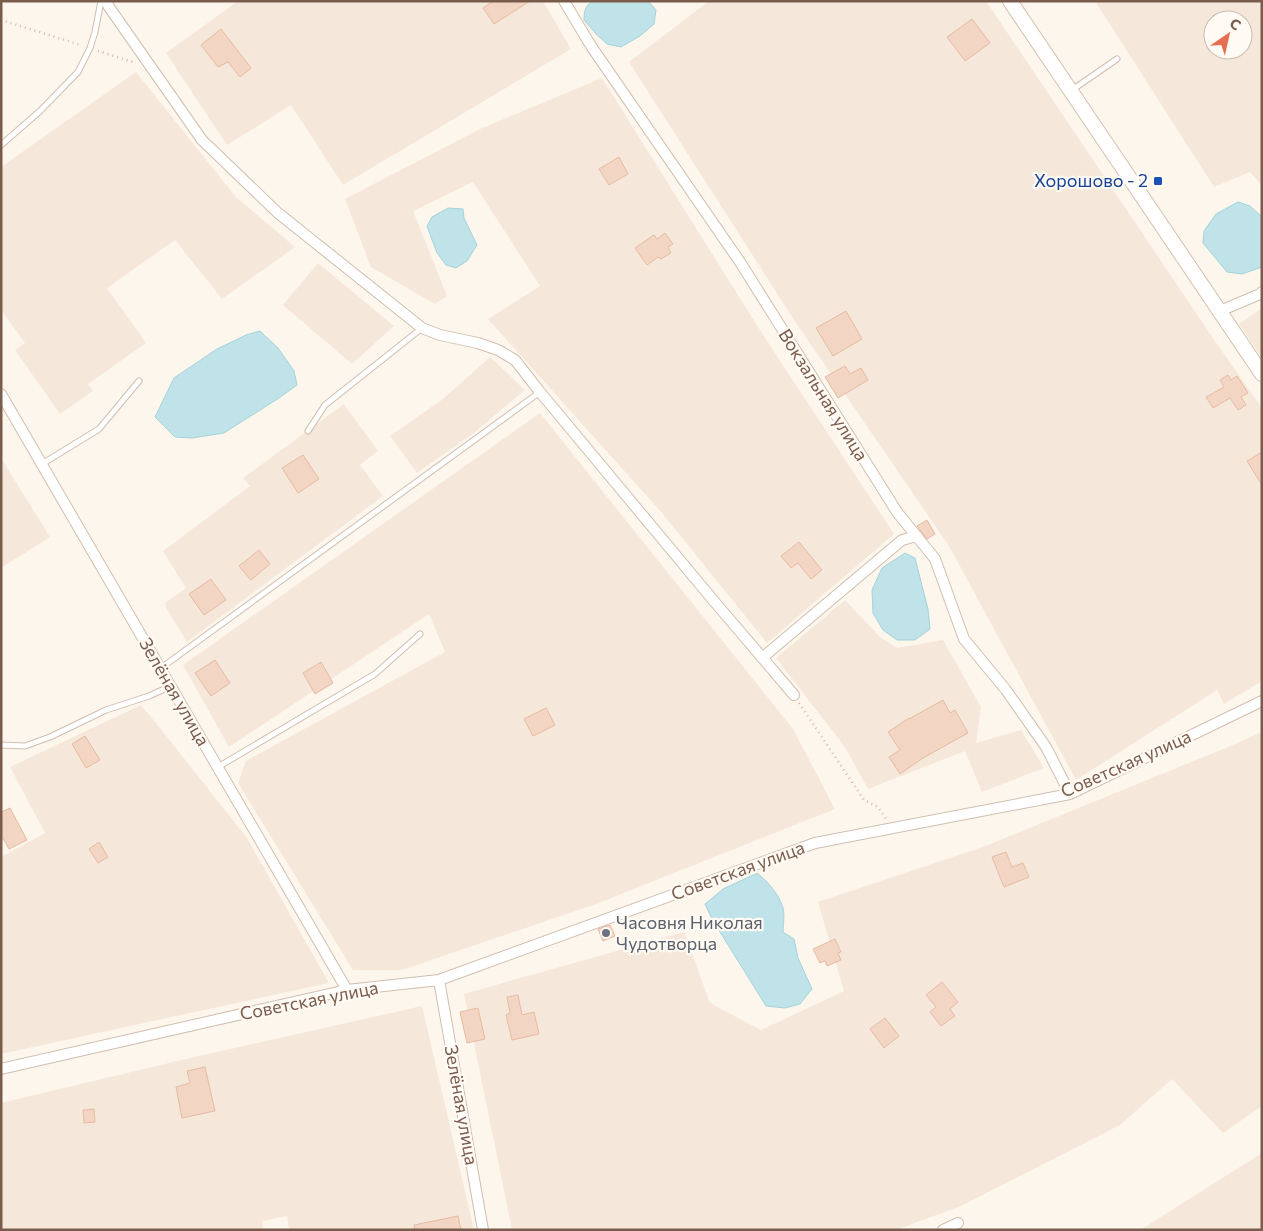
<svg xmlns="http://www.w3.org/2000/svg" width="1263" height="1231" font-family="Commissioner,sans-serif">
<style>
.residential{fill:#f5e8da;fill-rule:evenodd}
.water{fill:#bfe3e8;stroke:#a5d3da}
.building{fill:#f3d5c3;stroke:#e6bba3}
.lines{fill:none;stroke-linecap:round;stroke-linejoin:round}
.lane-casing{stroke:#d1beb0;stroke-width:7}
.street-casing{stroke:#d1beb0;stroke-width:12}
.secondary-casing{stroke:#d6c0b0;stroke-width:16}
.path{stroke:#d9b8a5;stroke-width:2.5;stroke-dasharray:1 4;stroke-linecap:butt}
.lane{stroke:#fff;stroke-width:5}
.street{stroke:#fff;stroke-width:10}
.secondary{stroke:#fff;stroke-width:14}
.transit-dot{fill:#1a4fb4;stroke:#fffaf3;stroke-width:2}
.worship-dot{fill:#6b7280;stroke:#fffaf3;stroke-width:2}
.labels{text-anchor:middle;stroke-width:4.5;stroke-linejoin:round;paint-order:stroke}
.transit-label{font-size:18px;fill:#164399;stroke:#fffaf3;text-anchor:end}
.street-label{font-size:18px;fill:#7a5c4d;stroke:#fffaf3}
.worship-label{font-size:18px;fill:#5b616d;stroke:#fffaf3;text-anchor:start}
</style>
<rect width="100%" height="100%" fill="#fdf6ec"/>
<path class="residential" d="M238 1H543L571 49 343 185 291 105 227 145 166 53Z
M709 1H986L1217 344 1262 408V681L1224 704 1217 690 1076 780 949 546 794 320 629 62Z
M1095 1H1262V186L1250 172 1214 187ZM1213 20H1243V50H1213Z
M136 72 236 197 295 247 222 299 175 240 107 288 146 343 88 384 93 391 60 414 15 350 25 343 1 310V167Z
M602 78 756 324 894 534 767 643 662 513 488 319 540 286 473 182 413 211 447 296 435 304 371 267 345 199 480 129Z
M318 263 394 326 352 364 283 305Z
M1262 308V358L1239 324Z
M490 357 525 390 475 432 417 473 390 436 443 399Z
M344 404 378 451 360 465 383 496 187 642 165 606 166 602 186 588 163 551 250 486 243 478Z
M540 413 793 729 835 809 596 904 402 970H353L238 783 246 761 445 652 429 614 229 747 183 665Z
M1 458 50 537 1 568Z
M845 600 880 637 897 648 943 640 981 707 976 743 1021 730 1044 768 982 792 965 751 868 789 845 747 776 658Z
M141 705 156 723 247 838 329 983 1 1054V857L45 833 10 767Z
M1262 732V1049L1260 1050 1262 1052V1106L1223 1133 1172 1079 1120 1125 961 1206 896 1230H512L464 994 684 932 710 1003 761 1030 844 991 818 902 983 847 1228 747Z
M422 1006 474 1230H289L287 1216 262 1221 263 1230H1V1103L190 1058Z
M1262 1153V1230H1140Z"/>
<path class="water" d="M593 1H648L656 10 654 24 640 36 621 47 607 44 596 34 584 20C584 12 585 5 593 1Z
M1238 202 1250 206 1262 217V267L1242 274 1227 272 1203 243 1204 231 1216 214Z
M448 208 463 209 464 218 477 245 467 261 456 268 446 265 437 253 427 226 432 217Z
M260 331 278 348 294 371 297 385 279 398 224 433 192 438 175 437 155 417 174 378 217 349 246 335Z
M905 553 915 558 928 609 930 629 915 640H897L883 630 873 613 872 590 882 568Z
M757 873C768 882 779 894 783 908 785 915 783 925 783 932L794 939 798 958 812 989 800 1004 785 1008 766 1006 712 919 705 904 723 889Z"/>
<path class="building" d="M493 1H530L494 24 483 8Z
M972 19 990 43 965 61 947 37Z
M221 29 251 68 240 77 228 62 218 67 201 45Z
M619 157 628 174 609 185 599 169Z
M665 233 673 244 668 247 671 253 661 259 658 257 647 265 635 248 654 235 657 239Z
M846 311 862 339 833 356 816 328Z
M845 366 850 374 861 368 868 380 838 398 825 377Z
M1228 375 1231 380 1237 376 1248 393 1241 397 1246 405 1238 410 1230 398 1213 408 1206 397 1224 387 1220 380Z
M1262 452V485L1247 461Z
M303 455 319 479 298 493 282 468Z
M927 520 935 534 927 539 917 526Z
M799 542 822 570 811 579 798 563 791 568 781 556Z
M259 550 270 564 251 580 239 566Z
M211 579 226 600 204 615 189 594Z
M215 660 230 683 211 696 195 673Z
M321 662 333 683 315 694 303 673Z
M943 700 950 713 955 710 968 733 923 758 900 774 889 757 900 750 888 732 909 718V719Z
M546 708 555 725 533 736 524 719Z
M85 736 100 760 86 768 72 744Z
M10 808 27 840 9 849 1 835V812Z
M99 842 108 857 98 863 89 849Z
M1006 852 1012 867 1023 863 1029 877 1004 887 992 857Z
M610 925 615 936 603 941 598 929Z
M835 939 841 952 838 953 841 960 827 966 825 961 820 963 813 949Z
M942 982 958 1002 950 1009 955 1016 941 1026 930 1012 936 1007 926 995Z
M518 995 522 1015 534 1012 539 1034 512 1040 506 1015 510 1013 507 997Z
M478 1008 485 1039 467 1043 460 1012Z
M885 1018 899 1036 884 1048 870 1029Z
M205 1067 215 1111 182 1118 176 1087 190 1083 187 1071Z
M94 1109 95 1122 84 1123 83 1110Z
M458 1216 461 1230H415L414 1225Z"/>
<g class="lines">
<g class="lane-casing">
<path id="lane" d="M1072 90 1117 59
M1 145 40 111 78 72 90 48 95 32 101 1
M308 431 325 405 422 328
M42 464 99 429 139 381
M161 668 540 392
M1 745 25 746 50 737 106 710 149 696 171 686
M218 767 375 674 420 634"/>
</g>
<g class="street-casing">
<path id="street" d="M106 1 109 7 202 140 278 213 422 328 440 335 478 343 498 350 515 360 540 392 713 600 794 695
M564 1 591 46 740 262 897 512 935 559 964 639 1006 690 1046 747 1070 794
M1220 311 1260 294 1262 292
M1 394 347 990
M762 658 902 540 917 536
M439 980 483 1230
M1 1069 347 990 439 980 815 843 1070 794 1262 701
M943 1230 958 1223"/>
</g>
<g class="secondary-casing">
<path id="secondary" d="M1010 1 1262 374"/>
</g>
<path class="path" d="M1 20 81 45
M98 51 133 62
M799 703 864 800 878 807 886 819"/>
<use href="#lane" class="lane"/>
<use href="#street" class="street"/>
<use href="#secondary" class="secondary"/>
</g>
<rect class="transit-dot" x="1153" y="176" width="10" height="10" rx="2.5"/>
<circle class="worship-dot" cx="606" cy="933" r="5"/>
<g class="labels">
<g class="transit-label">
<text x="1148" y="187">Хорошово - 2</text>
</g>
<g class="street-label">
<text transform="translate(823 395) rotate(58)" y="6">Вокзальная улица</text>
<text transform="translate(174 692) rotate(60)" y="6">Зелёная улица</text>
<text transform="translate(1126 764) rotate(-24)" y="6">Советская улица</text>
<text transform="translate(738 871) rotate(-20)" y="6">Советская улица</text>
<text transform="translate(309 1001) rotate(-11)" y="6">Советская улица</text>
<text transform="translate(461 1105) rotate(80)" y="6">Зелёная улица</text>
</g>
<g class="worship-label">
<text x="616" y="929">Часовня Николая<tspan x="616" dy="21">Чудотворца</tspan></text>
</g>
</g>
<rect width="1263" height="1231" fill="none" stroke="#7a5c4d" stroke-width="5"/>
<g transform="translate(1228 35) rotate(34)"><circle r="24" fill="#fffaf3" stroke="#cabbb1"/>
<path d="M0-4L9 19L0 12L-9 19Z" fill="#e76f51"/>
<text y="-8" font-size="14" font-weight="bold" text-anchor="middle" fill="#7a5c4d">С</text>
</g>
</svg>
